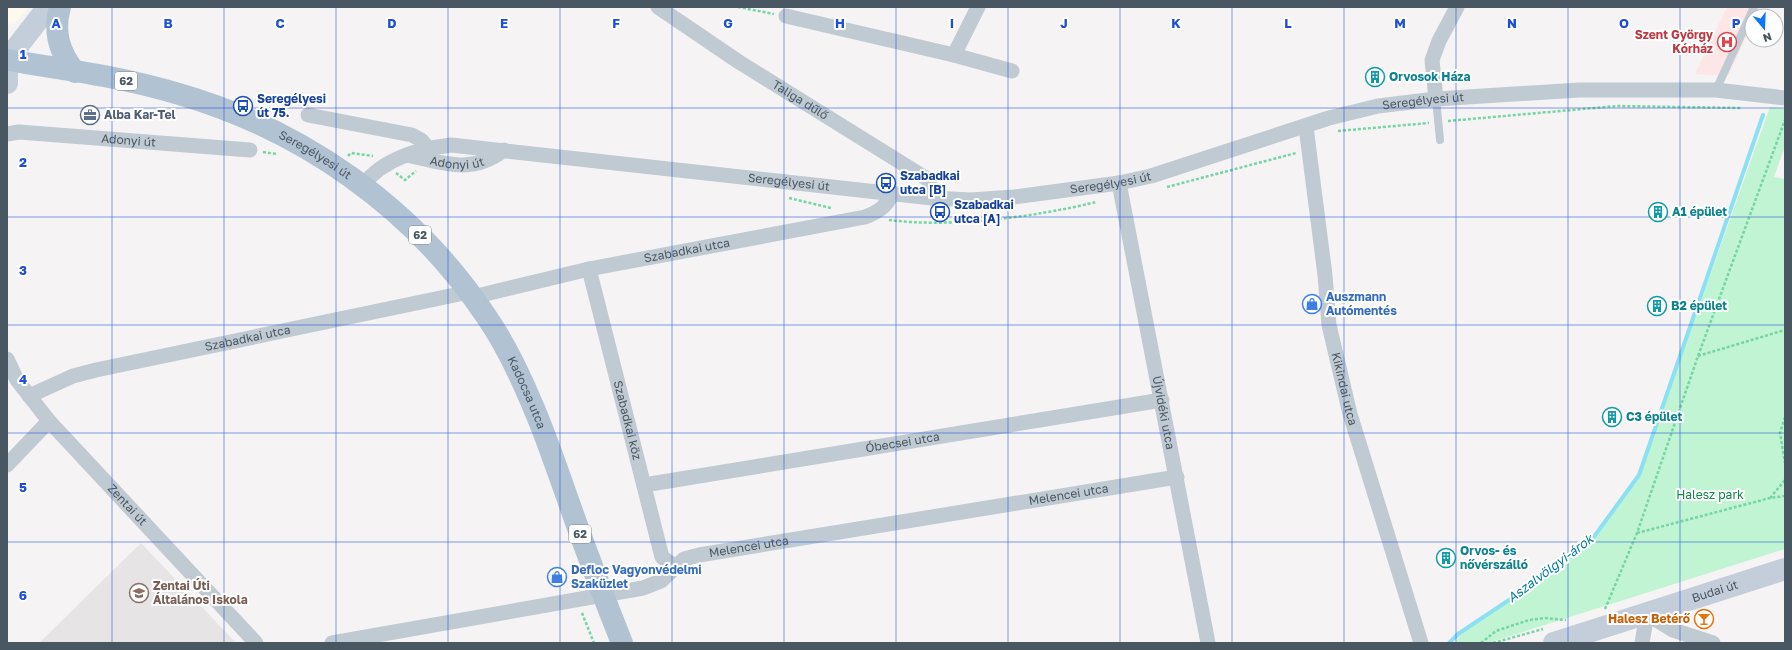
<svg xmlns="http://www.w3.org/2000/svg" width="1792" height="650" font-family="'Golos Text',sans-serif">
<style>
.commercial{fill:#fef9ee}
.education{fill:#e6e4e5}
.medical{fill:#fde6e5}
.green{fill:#c0f4d3}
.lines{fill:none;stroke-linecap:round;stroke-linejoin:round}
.stream{stroke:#8be0f3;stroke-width:4}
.path{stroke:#75d5a4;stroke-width:2.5;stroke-dasharray:3 2;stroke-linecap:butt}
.lane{stroke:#c0cad3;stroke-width:8}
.street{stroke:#c0cad3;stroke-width:15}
.secondary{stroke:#c3ceda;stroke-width:22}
.primary{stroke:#b1c3d3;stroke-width:22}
.grid{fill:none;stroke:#1d4ed8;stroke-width:1;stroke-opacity:0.55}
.labels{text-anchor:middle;stroke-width:4;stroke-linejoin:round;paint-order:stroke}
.shield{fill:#fff;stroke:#808991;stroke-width:1}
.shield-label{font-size:11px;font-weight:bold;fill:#495762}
.health-label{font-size:12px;font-weight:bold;fill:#be3a42;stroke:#fff;text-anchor:end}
.culture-label{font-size:12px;font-weight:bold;fill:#0d838f;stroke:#fff;text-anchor:start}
.transit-label{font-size:12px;font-weight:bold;fill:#164399;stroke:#fff;text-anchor:start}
.street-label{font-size:12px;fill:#495762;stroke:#fff}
.service-label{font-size:12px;font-weight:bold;fill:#4e5e75;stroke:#fff;text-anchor:start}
.shop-label{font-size:12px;font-weight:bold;fill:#366cbe;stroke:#fff;text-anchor:start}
.park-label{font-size:12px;fill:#118649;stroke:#fff}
.education-label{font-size:12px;font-weight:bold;fill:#785e54;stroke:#fff;text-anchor:start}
.food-label{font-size:12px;font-weight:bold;fill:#c56008;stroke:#fff;text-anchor:end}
.water-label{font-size:13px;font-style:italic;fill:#057e9a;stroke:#fff}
.grid-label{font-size:13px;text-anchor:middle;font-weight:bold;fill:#1d4ed8;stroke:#fff;stroke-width:4;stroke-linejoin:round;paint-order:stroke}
</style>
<rect width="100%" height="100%" fill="#f5f3f3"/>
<path class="commercial" d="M7 7H28L15 24 7 23Z"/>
<path class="education" d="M141 543 236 643H39Z"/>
<path class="medical" d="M1727 7H1760L1756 16H1752V25L1728 76 1695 74Z"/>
<path class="green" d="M1770 107 1785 109V146L1774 177 1785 179V549L1488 643H1457L1458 634 1554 568 1593 538 1639 475Z"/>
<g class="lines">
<path class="stream" d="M1449 643 1458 634 1530 586 1593 538 1639 475 1763 115"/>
<path class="path" d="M738 7 774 14
M1448 121 1617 106 1742 108
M1338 131 1429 123
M263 152 277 154
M348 156 351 153 373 156
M396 173 405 180 416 171
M1167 187 1296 153
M789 198 831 208
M889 220C950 228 1035 217 1096 202
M1698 356 1785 330
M1785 417 1780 433 1785 463
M1770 498 1785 480
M1637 533 1770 498 1785 496
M1605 609 1637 533 1698 356 1785 120
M582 613 594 643
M1481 643 1496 631 1529 620 1546 618 1566 620
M1493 643 1543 629"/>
<path class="lane" d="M1716 90 1754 7
M1436 99 1440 140"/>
<g class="street">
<path id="s1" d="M658 7 739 62 929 180 932 198"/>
<path d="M786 16 954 55 1012 71"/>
<path d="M954 55 978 7"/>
<path d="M1436 99 1432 60 1439 41 1457 7"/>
<path d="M308 115 412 135 421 140 428 148"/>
<path id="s2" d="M1306 127 1325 275 1329 325 1350 414 1421 643"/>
<path id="s3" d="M7 134 19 132 250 150"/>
<path id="s4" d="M407 155C444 163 471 175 504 150"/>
<path id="s5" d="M1119 183 1208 643"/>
<path id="s6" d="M363 185C384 158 419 149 451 145L932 198 971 200 1014 197 1119 183 1151 176 1329 118 1378 106 1436 99 1579 90H1716L1785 98"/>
<path id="s7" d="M589 269 662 557 674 566"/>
<path id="s8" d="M473 297 589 269 865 217C878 212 886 207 892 194"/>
<path id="s9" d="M7 359 17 380 49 421 256 643"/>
<path id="s10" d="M29 396 73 376 96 370 469 292"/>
<path d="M7 465 49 421"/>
<path id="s11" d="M644 485 1162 400"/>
<path id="s12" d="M332 643 643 588 661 581 684 559 699 555 1177 477"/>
<path d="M1642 643 1647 614 1673 630 1713 643"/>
</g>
<g class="secondary">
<path d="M7 60 48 7"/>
<path d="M7 83V60"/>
<path id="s13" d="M1554 643 1785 569"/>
</g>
<g class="primary">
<path d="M60 7C53 32 59 52 75 72"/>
<path id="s14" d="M7 60C64 69 123 77 179 94 303 130 414 208 486 316 505 343 520 375 533 406 548 441 560 478 573 514 588 557 605 600 622 643"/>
</g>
</g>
<path class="grid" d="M112 7V643M224 7V643M336 7V643M448 7V643M560 7V643M672 7V643M784 7V643M896 7V643M1008 7V643M1120 7V643M1232 7V643M1344 7V643M1456 7V643M1568 7V643M1680 7V643M7 108H1785M7 217H1785M7 325H1785M7 433H1785M7 542H1785"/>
<defs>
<g id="hospital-ring" transform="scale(1)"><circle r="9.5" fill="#fff" stroke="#e0444e" stroke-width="1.5"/><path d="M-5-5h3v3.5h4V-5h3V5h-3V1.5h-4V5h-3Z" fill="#e0444e"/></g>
<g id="building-ring" transform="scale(1)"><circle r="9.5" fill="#fff" stroke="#0f9aa8" stroke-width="1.5"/><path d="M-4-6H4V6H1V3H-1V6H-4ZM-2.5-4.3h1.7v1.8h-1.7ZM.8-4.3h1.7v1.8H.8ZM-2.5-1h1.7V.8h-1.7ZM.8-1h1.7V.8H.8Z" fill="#0f9aa8"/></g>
<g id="bus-ring" transform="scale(1)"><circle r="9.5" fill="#fff" stroke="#1a4fb4" stroke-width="1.5"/><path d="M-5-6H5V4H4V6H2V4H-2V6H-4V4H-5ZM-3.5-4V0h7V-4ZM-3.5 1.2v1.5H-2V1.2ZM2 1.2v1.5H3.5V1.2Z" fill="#1a4fb4"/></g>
<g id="office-ring" transform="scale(1)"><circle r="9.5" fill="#fff" stroke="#5c6f8a" stroke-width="1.5"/><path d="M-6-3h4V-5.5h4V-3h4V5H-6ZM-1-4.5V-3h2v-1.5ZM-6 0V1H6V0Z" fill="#5c6f8a"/></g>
<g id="shop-ring" transform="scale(1)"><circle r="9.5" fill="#fff" stroke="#3f7fe0" stroke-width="1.5"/><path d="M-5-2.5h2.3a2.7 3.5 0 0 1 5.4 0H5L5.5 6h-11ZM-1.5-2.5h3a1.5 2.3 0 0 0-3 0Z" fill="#3f7fe0"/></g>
<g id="school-ring" transform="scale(1)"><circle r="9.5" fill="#fff" stroke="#8d6e63" stroke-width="1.5"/><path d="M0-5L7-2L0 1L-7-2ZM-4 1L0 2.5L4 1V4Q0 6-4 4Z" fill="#8d6e63"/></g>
<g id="bar-ring" transform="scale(1)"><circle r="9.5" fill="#fff" stroke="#e8710a" stroke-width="1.5"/><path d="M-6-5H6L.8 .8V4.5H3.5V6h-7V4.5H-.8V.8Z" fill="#e8710a"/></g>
</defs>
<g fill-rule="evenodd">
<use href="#hospital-ring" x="1727" y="42"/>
<use href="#building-ring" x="1375" y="77"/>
<use href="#bus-ring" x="243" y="106"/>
<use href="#office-ring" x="90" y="115"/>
<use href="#bus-ring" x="886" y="183"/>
<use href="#bus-ring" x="940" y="212"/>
<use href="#building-ring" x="1658" y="212"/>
<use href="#shop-ring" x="1312" y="304"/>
<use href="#building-ring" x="1657" y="306"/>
<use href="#building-ring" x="1612" y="417"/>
<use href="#building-ring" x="1446" y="558"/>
<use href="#shop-ring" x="557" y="577"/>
<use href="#school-ring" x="139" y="593"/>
<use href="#bar-ring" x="1704" y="619"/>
</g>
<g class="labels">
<g class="shield">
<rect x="115" y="72" width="22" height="18" rx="3"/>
<rect x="409" y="226" width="22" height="18" rx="3"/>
<rect x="569" y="525" width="22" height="18" rx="3"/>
</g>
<g class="shield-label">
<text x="126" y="85">62</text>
<text x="420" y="239">62</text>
<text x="580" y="538">62</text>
</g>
<g class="health-label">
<text x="1713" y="39">Szent György<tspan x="1713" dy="14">Kórház</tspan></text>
</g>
<g class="culture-label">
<text x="1389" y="81">Orvosok Háza</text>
<text x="1672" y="216">A1 épület</text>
<text x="1671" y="310">B2 épület</text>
<text x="1626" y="421">C3 épület</text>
<text x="1460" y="555">Orvos- és<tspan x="1460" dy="14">nővérszálló</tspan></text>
</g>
<g class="transit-label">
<text x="257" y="103">Seregélyesi<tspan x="257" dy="14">út 75.</tspan></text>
<text x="900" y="180">Szabadkai<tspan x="900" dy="14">utca [B]</tspan></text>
<text x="954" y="209">Szabadkai<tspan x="954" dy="14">utca [A]</tspan></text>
</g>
<g class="street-label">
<text dy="4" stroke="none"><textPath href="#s1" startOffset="170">Taliga dűlő</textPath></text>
<text dy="4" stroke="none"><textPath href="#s6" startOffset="1087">Seregélyesi út</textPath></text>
<text dy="4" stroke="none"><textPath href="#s3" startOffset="122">Adonyi út</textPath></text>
<text dy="4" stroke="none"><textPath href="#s14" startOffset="325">Seregélyesi út</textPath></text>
<text dy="4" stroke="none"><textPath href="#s4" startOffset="51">Adonyi út</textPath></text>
<text dy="4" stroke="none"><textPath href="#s6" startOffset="439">Seregélyesi út</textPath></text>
<text dy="4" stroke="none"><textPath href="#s6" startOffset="763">Seregélyesi út</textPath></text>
<text dy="4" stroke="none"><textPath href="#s8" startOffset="219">Szabadkai utca</textPath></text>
<text dy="4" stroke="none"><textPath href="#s10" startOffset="227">Szabadkai utca</textPath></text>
<text dy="4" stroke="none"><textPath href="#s2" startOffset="265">Kikindai utca</textPath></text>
<text dy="4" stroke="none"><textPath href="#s14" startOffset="649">Kadocsa utca</textPath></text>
<text dy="4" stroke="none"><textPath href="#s5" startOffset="234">Újvidéki utca</textPath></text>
<text dy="4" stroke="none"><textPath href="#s7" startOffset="156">Szabadkai köz</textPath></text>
<text dy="4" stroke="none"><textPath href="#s11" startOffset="262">Óbecsei utca</textPath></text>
<text dy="4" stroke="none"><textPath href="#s12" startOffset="757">Melencei utca</textPath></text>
<text dy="4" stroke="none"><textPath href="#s9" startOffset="190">Zentai út</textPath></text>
<text dy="4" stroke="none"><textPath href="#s12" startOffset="433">Melencei utca</textPath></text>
<text dy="4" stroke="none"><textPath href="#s13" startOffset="169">Budai út</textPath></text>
</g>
<g class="service-label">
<text x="104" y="119">Alba Kar-Tel</text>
</g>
<g class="shop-label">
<text x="1326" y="301">Auszmann<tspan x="1326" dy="14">Autómentés</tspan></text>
<text x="571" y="574">Defloc Vagyonvédelmi<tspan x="571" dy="14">Szaküzlet</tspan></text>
</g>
<g class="park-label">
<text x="1710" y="499">Halesz park</text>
</g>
<g class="education-label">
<text x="153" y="590">Zentai Úti<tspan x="153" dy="14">Általános Iskola</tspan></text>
</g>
<g class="food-label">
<text x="1690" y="623">Halesz Betérő</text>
</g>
<g class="water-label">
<text transform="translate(1550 568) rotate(-37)" y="5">Aszalvölgyi-árok</text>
</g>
</g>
<g class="grid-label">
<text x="56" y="28">A</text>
<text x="168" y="28">B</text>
<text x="280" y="28">C</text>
<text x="392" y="28">D</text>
<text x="504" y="28">E</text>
<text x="616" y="28">F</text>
<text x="728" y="28">G</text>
<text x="840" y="28">H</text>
<text x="952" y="28">I</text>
<text x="1064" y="28">J</text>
<text x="1176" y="28">K</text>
<text x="1288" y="28">L</text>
<text x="1400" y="28">M</text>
<text x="1512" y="28">N</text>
<text x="1624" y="28">O</text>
<text x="1736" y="28">P</text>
<text x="23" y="59">1</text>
<text x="23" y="167">2</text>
<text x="23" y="275">3</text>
<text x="23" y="384">4</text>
<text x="23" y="492">5</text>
<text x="23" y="600">6</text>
</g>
<rect width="1792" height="650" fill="none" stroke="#495762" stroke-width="16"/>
<g transform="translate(1764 28) rotate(161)"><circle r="19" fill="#ffffff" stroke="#b6bcc0"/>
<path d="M0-3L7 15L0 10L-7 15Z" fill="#0e77f3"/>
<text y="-6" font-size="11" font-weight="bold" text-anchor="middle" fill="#495762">N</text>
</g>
</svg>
